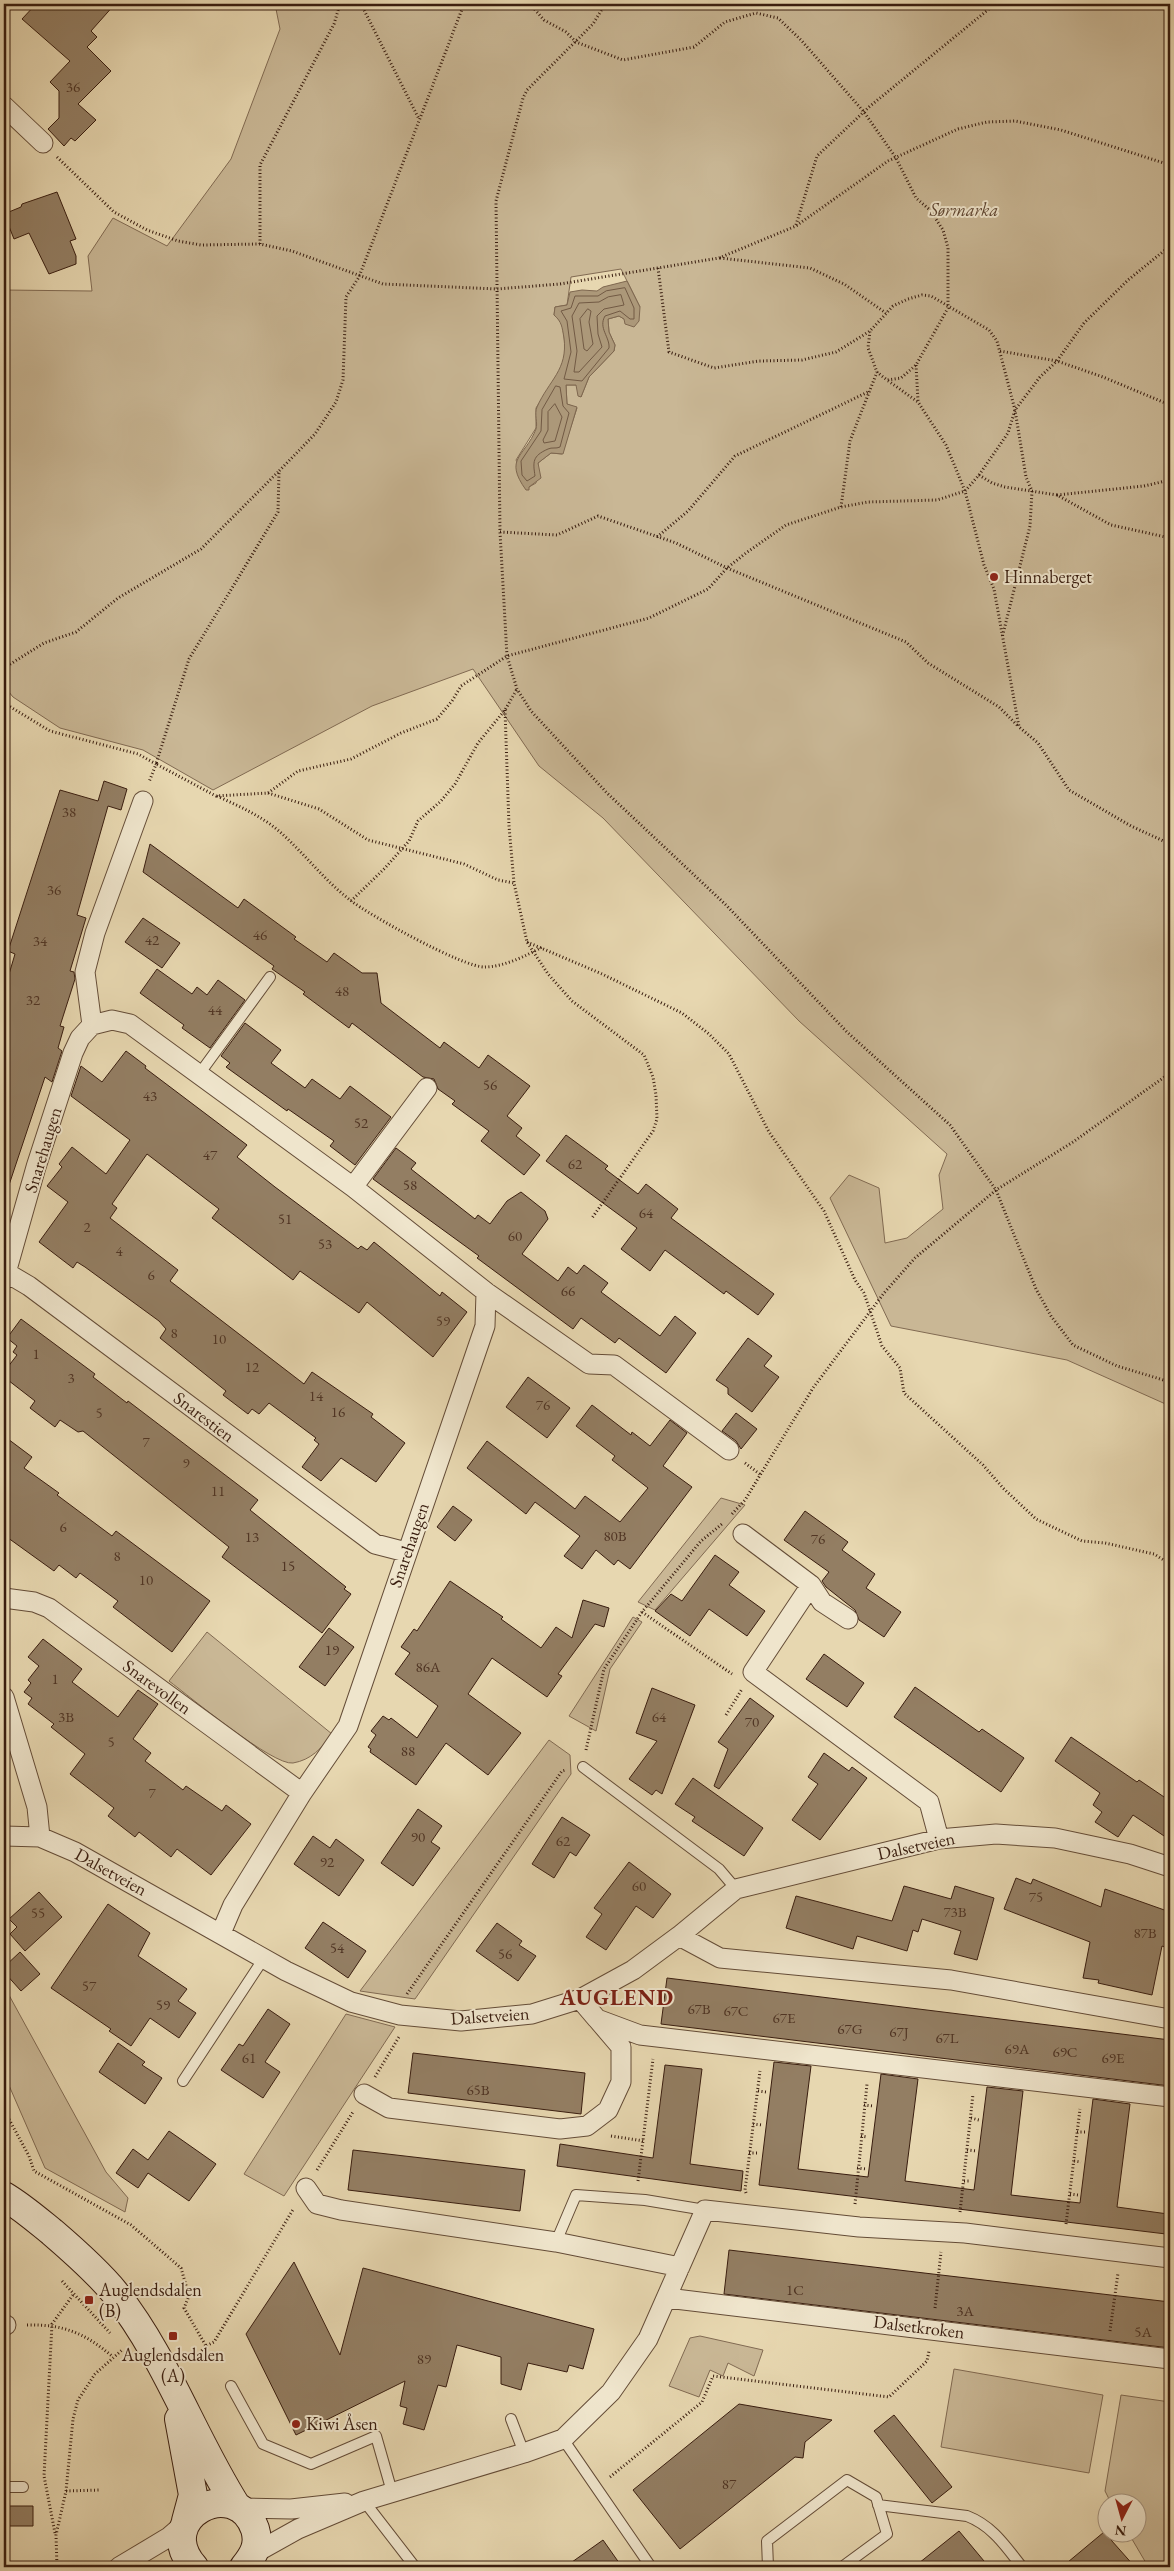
<svg xmlns="http://www.w3.org/2000/svg" width="1174" height="2571" font-family="'EB Garamond',serif">
<style>
.green{fill:#c9b795;stroke:#816a52;fill-rule:evenodd}
.water{fill:#ac9879;stroke:#7e674f}
.lines{fill:none;stroke-linecap:round;stroke-linejoin:round}
.shore{stroke:#725a44;stroke-width:1}
.building{fill:#937e63;stroke:#391d0f}
.service-casing{stroke:#644c37;stroke-width:12}
.minor-casing{stroke:#644c37;stroke-width:21}
.secondary-casing{stroke:#391d0f;stroke-width:30}
.path{stroke:#391d0f;stroke-width:3;stroke-dasharray:1 2.5;stroke-linecap:butt}
.service{stroke:#efe5cc;stroke-width:10}
.minor{stroke:#efe5cc;stroke-width:19}
.secondary{stroke:#efe5cc;stroke-width:28}
.poi-dot{fill:#8f2418;stroke:#efe5cc;stroke-width:2}
.labels{text-anchor:middle;stroke-width:4;stroke-linejoin:round;paint-order:stroke}
.number-label{font-size:15px;fill:#503524}
.park-label{font-size:18px;font-style:italic;fill:#5d4430;stroke:#efe5cc}
.poi-label{font-size:18px;fill:#391d0f;stroke:#efe5cc;text-anchor:start}
.street-label{font-size:18px;fill:#391d0f;stroke:#efe5cc}
.district-label{font-size:22px;font-weight:bold;letter-spacing:1px;fill:#7a1f14;stroke:#efe5cc}
</style>
<rect width="100%" height="100%" fill="#e7d7b0"/>
<filter id="stains"><feTurbulence type="fractalNoise" baseFrequency=".004" numOctaves="4"/><feColorMatrix values="0 0 0 0 .2 0 0 0 0 .09 0 0 0 0 .02 0 0 0 .5 -.17"/></filter>
<radialGradient id="worn" r=".72"><stop offset=".6" stop-color="#630" stop-opacity="0"/><stop offset="1" stop-color="#630" stop-opacity=".3"/></radialGradient>
<path class="green" d="M275 4H1170V1406L1067 1360 891 1326 830 1198 849 1175 879 1188 885 1243 907 1238 943 1209 939 1175 947 1154 799 1021 603 818 539 766 473 669 372 706 213 790 143 750 60 728 13 697 4 686V290L92 291 88 256 113 218 167 246 231 159 280 29ZM621 269 640 307 624 319 619 316 608 319 609 332 615 345 614 351 589 377 581 397 577 385H566L567 404 577 408 562 454 551 453 538 463 536 483 529 487 516 460 536 428V408L560 370 566 352 562 322 554 315 555 307 567 305 571 277Z
M721 1498 745 1505 655 1610 638 1602Z
M633 1617 642 1622 610 1669 596 1731 569 1716Z
M207 1632 332 1734C322 1748 311 1760 293 1763 273 1766 189 1696 169 1681Z
M549 1740 570 1755 571 1774 415 1999 360 1991Z
M4 1986 106 2172 128 2198 125 2212 45 2168 4 2074Z
M346 2014 395 2027 284 2196 244 2174Z
M700 2336 763 2350 754 2376 728 2363 723 2376 710 2370 699 2397 669 2386 690 2338Z
M954 2369 1103 2395 1089 2473 941 2447Z
M1121 2395 1170 2402V2567H1143L1146 2563 1129 2534H1136V2504L1111 2503 1105 2491Z"/>
<path class="water" d="M627 281 640 307 639 321 634 327 625 324 624 319 619 316 608 319 609 332 615 345 614 351 589 377 581 397 578 396 576 385H566L567 404 577 407 563 454 551 453 538 463 541 478 529 487V490H526C503 458 525 457 536 429 538 423 534 414 537 407 549 380 568 370 564 338 562 327 562 322 554 315L555 307 567 305 570 292 582 290 597 291 603 287Z"/>
<g class="lines">
<path class="shore" d="M625 288 634 308V319H630L620 311 605 316C598 328 610 337 609 348L582 381 564 379 571 352 567 321 561 311 571 308 575 296H598L606 291Z
M621 295 624 305 604 309 597 316 598 334 602 347 579 372H574L577 351 572 316 579 303 599 302 608 297Z
M588 309 591 311 589 322 593 344 587 351 584 349 580 319Z
M556 386 560 387 563 406 569 413 560 447C556 449 552 447 548 449 532 456 533 462 535 476L527 481 522 475 521 461 541 431 542 410Z
M555 404 562 417 555 441 544 443 543 440 548 430V412Z"/>
</g>
<path class="building" d="M36 4H115L91 31 97 37 87 47 111 71 78 104 96 120 75 141 71 138 64 146 48 129 59 118V91L50 82 70 61 22 19Z
M57 192 76 239 70 241 76 256V264L49 274 29 233 14 239 4 214 21 207 22 204Z
M104 781 127 789 121 810 108 806 77 915 86 918 70 971 74 972 75 979 60 1026 64 1027 58 1048 62 1051 52 1082 45 1077 8 1188 4 1187V991L15 954 8 951 60 790 98 801Z
M150 844 238 908 244 899 296 937 294 939 327 962 334 953 362 973H377L381 1003 440 1048 444 1042 479 1068 488 1055 530 1086 507 1116 522 1128 516 1136 540 1155 524 1175 481 1141 489 1131 452 1104 455 1101 438 1089 434 1079 423 1077 352 1023 349 1028 303 994 305 992 272 969 274 966 143 872Z
M143 918 180 943 162 968 125 942Z
M157 969 192 994 197 987 207 995 218 980 245 1000 210 1048 182 1028 184 1025 140 993Z
M245 1023 281 1050 271 1063 305 1088 312 1079 340 1099 350 1086 391 1117 355 1165 330 1146 334 1141 288 1109 287 1111 226 1067 230 1063 221 1056Z
M126 1051 146 1066 145 1068 247 1145 237 1157 275 1187 358 1249 361 1246 367 1250 374 1242 440 1296 442 1292 467 1312 433 1357 367 1302 359 1313 300 1271 293 1280 212 1218 219 1209 147 1154 112 1204 117 1208 110 1218 178 1270 170 1281 304 1384 312 1372 373 1414 371 1417 405 1443 376 1482 341 1458 321 1481 302 1467 319 1444 314 1440 316 1438 269 1403 259 1414 252 1409 248 1414 223 1395 226 1391 160 1338 166 1329 159 1321 85 1267 77 1262 73 1268 39 1242 68 1202 47 1186 62 1167 59 1164 72 1147 106 1174 130 1140 71 1096 81 1066 102 1082Z
M566 1135 608 1166 605 1169 638 1194 646 1184 678 1209 671 1218 774 1294 758 1315 726 1291 724 1294 665 1250 650 1271 621 1249 637 1228 546 1161Z
M396 1148 416 1163 411 1169 475 1219 478 1215 490 1224 507 1201 521 1192 545 1211 548 1219 522 1254 558 1281 568 1267 577 1274 584 1265 608 1283 601 1292 660 1336 675 1316 696 1333 666 1373 619 1338 615 1343 581 1318 573 1329 477 1258 479 1256 373 1179Z
M21 1319 95 1374 93 1377 127 1403 128 1401 258 1500 250 1510 346 1587 344 1589 351 1594 322 1633 222 1557 229 1547 117 1458 83 1431 78 1432 60 1420 55 1427 30 1408 35 1401 4 1377V1372L17 1355 13 1352 17 1346 7 1338Z
M748 1338 772 1356 764 1366 779 1377 752 1412 728 1394V1388L716 1380Z
M528 1377 570 1408 547 1438 506 1407Z
M592 1405 631 1435 632 1432 650 1446 670 1420 687 1433 663 1466 692 1487 630 1569 618 1560 614 1565 596 1550 582 1569 564 1556 580 1536 535 1502 526 1514 467 1468 487 1441 575 1509 585 1496 620 1522 648 1488 612 1460 615 1456 576 1426Z
M736 1413 757 1429 741 1449 736 1441 722 1431Z
M4 1436 32 1457 24 1468 59 1493 57 1495 112 1536 116 1531 210 1601 172 1652 113 1607 118 1601 80 1573 76 1578 59 1565 54 1571 4 1535Z
M453 1506 472 1520 455 1541 437 1527Z
M805 1511 848 1542 842 1550 875 1574 866 1588 901 1612 884 1637 859 1620 855 1610 826 1587 822 1581 829 1572 784 1540Z
M715 1555 739 1572 729 1585 765 1611 747 1636 709 1609 690 1636 655 1611 671 1594 682 1601Z
M450 1581 503 1617 501 1619 541 1648 556 1627 572 1638 583 1600 609 1608 604 1627 595 1624 558 1674 562 1676 547 1697 492 1658 468 1694 521 1733 488 1775 446 1743 416 1785 370 1752 371 1749 368 1747 376 1735 371 1731 383 1716 389 1720 391 1718 417 1738 438 1706 395 1674 410 1653 401 1647 414 1629 417 1631Z
M329 1628 354 1647 325 1686 299 1667Z
M43 1639 82 1669 72 1682 118 1717 138 1690 158 1704 133 1739 151 1753 145 1761 183 1790 186 1786 222 1811 226 1805 251 1824 211 1875 177 1849 171 1857 139 1832 135 1837 108 1816 114 1808 70 1774 85 1754 51 1727 54 1724 28 1704 32 1698 24 1692 31 1683 28 1680 39 1666 28 1657Z
M824 1654 864 1683 847 1707 806 1679Z
M915 1687 979 1732 982 1729 1024 1758 1001 1792 894 1717Z
M652 1688 695 1705 662 1794 656 1790 652 1795 629 1779 657 1741 636 1733Z
M750 1698 774 1716 719 1789 714 1786 728 1749 718 1742Z
M1071 1737 1137 1782 1139 1780 1170 1801V1840L1133 1815 1118 1837 1095 1822 1102 1812 1093 1805 1100 1793 1055 1761Z
M824 1753 849 1771 852 1767 867 1778 820 1840 792 1820 818 1784 808 1777Z
M693 1778 763 1828 744 1856 692 1821 695 1817 675 1804Z
M418 1809 442 1826 431 1842 440 1848 413 1886 381 1863Z
M562 1817 590 1835 576 1856 570 1852 554 1878 532 1864Z
M313 1836 330 1848 336 1839 364 1860 339 1896 294 1864Z
M629 1862 671 1894 653 1918 636 1906 606 1950 586 1937 602 1914 594 1908Z
M1016 1878 1031 1884 1033 1879 1101 1907 1105 1889 1170 1912V1949L1162 1946 1152 1995 1098 1983 1099 1980 1083 1978 1090 1942 1004 1909Z
M904 1886 951 1899 955 1886 994 1898 977 1960 954 1954 961 1931 922 1919 918 1932 913 1930 907 1951 857 1936 853 1949 786 1928 796 1896 892 1921Z
M39 1892 62 1917 25 1951 10 1934 17 1927 9 1919Z
M108 1904 150 1933 138 1956 187 1989 178 2001 196 2013 179 2038 150 2018 131 2046 109 2031 111 2029 51 1988Z
M323 1922 366 1951 348 1978 305 1948Z
M497 1923 522 1941 519 1945 536 1956 518 1981 476 1951Z
M20 1952 40 1974 21 1991 4 1972V1967Z
M667 1978 1170 2040V2086L661 2024Z
M268 2009 290 2024 265 2062 280 2072 263 2098 221 2070 239 2044 243 2046Z
M118 2043 145 2062 142 2065 162 2078 145 2104 99 2072Z
M413 2053 585 2073 581 2114 408 2093Z
M774 2062 811 2066 798 2169 868 2177 881 2074 918 2079 905 2181 974 2190 987 2087 1023 2091 1011 2195 1080 2203 1093 2099 1130 2104 1117 2207 1168 2214 1166 2234 759 2185Z
M665 2065 702 2069 690 2164 743 2171 741 2191 557 2166 560 2144 653 2158Z
M169 2131 216 2164 189 2201 148 2173 138 2188 116 2173 133 2149 148 2160Z
M353 2150 525 2170 520 2211 348 2190Z
M729 2250 1170 2302V2348L724 2294Z
M294 2262 340 2355 363 2268 594 2329 583 2369 569 2365 567 2372 528 2363 521 2390 501 2384V2357L457 2345 446 2387 438 2385 424 2430 403 2424 407 2408 400 2406 405 2381 296 2435 246 2334Z
M739 2404 832 2420 805 2442 803 2458 795 2457 680 2549 633 2490Z
M894 2415 952 2487 932 2503 874 2431Z
M4 2506H33V2526H4Z
M959 2531 989 2567H914Z
M1104 2532 1135 2567H1062Z
M603 2540 622 2567H565Z"/>
<g class="lines">
<g class="service-casing">
<path id="service" d="M200 1073 270 977
M583 1767 719 1869 736 1889
M183 2081 264 1958
M556 2242 576 2195 645 2200 705 2210
M231 2386 263 2444 311 2464 376 2436 392 2492
M511 2419 524 2453
M563 2439 651 2567
M4 2487H23
M364 2501 415 2567
M878 2505 967 2516C993 2526 1006 2547 1022 2567
M768 2567 767 2541 847 2480 876 2497 887 2534 842 2567"/>
</g>
<g class="minor-casing">
<path id="minor" d="M4 106 43 143
M92 1025 112 1020 130 1024 353 1187
M7 1273 29 1286 375 1544 406 1552
M4 1280 36 1167 73 1053 80 1038 92 1025 85 972 95 933 143 801
M486 1292 589 1364 614 1365 729 1450
M743 1534 811 1585 822 1602 848 1619
M811 1585 753 1672 929 1802 939 1839
M4 1598 34 1602 49 1608 302 1793
M4 1697 37 1807 40 1837
M4 1836 40 1837 75 1852 286 1971 351 2002 400 2015 461 2021 532 2014 580 1999 633 1970 679 1936 736 1889 939 1839 996 1834 1055 1838 1130 1854 1170 1867
M221 1933 233 1905 302 1793 348 1726 485 1326 486 1292 353 1187 427 1088
M679 1936 720 1958 951 1980 1170 2019
M580 1999 597 2019 640 2035 1170 2097
M364 2094 389 2108 560 2129 587 2126 608 2110 621 2082V2047L598 2020
M306 2188 317 2204 341 2210 556 2242 680 2267
M667 2298 1170 2359
M4 2325H6
M239 2508 291 2509 345 2503
M255 2553 298 2529 364 2501 524 2453 563 2439 611 2392 648 2339 705 2210 859 2227 965 2233 1170 2258
M119 2567 169 2537 184 2524"/>
</g>
<g class="secondary-casing">
<path id="secondary" d="M4 2196C21 2206 36 2219 52 2232 73 2250 97 2271 115 2293 166 2357 193 2438 237 2507
M179 2419 193 2495 186 2521
M194 2567C151 2518 235 2473 255 2529 260 2545 253 2556 244 2567"/>
</g>
<path class="path" d="M361 4 419 119
M464 4 359 277 346 297 343 380 336 402 315 434 279 471 278 512 189 659 156 764 216 796 268 793 298 771 351 759 401 733 437 719 452 701 461 686 507 656 649 618 708 589 727 568 746 553 786 525 841 507 868 502 937 500 965 491 946 445 918 402 887 380
M530 4 544 20 566 32 576 42 623 60 694 47 725 22 756 13 778 18 801 40 864 112 896 158 916 198 930 210 943 230 948 248V308L916 365 901 378 887 380 877 372
M605 4 593 24 527 90 523 98 496 201 500 532 507 656 517 689 531 711 607 793 726 905 847 1032 950 1125 996 1190 1036 1289 1051 1316 1073 1345 1117 1366 1170 1382
M57 157 114 212 147 230 178 241 201 245 260 244 292 251 383 284 497 289 560 284 719 258 796 226 888 161 958 129 987 122 1015 121 1061 130 1170 165
M796 225 817 156 869 107 995 4
M260 244V165L334 24 340 4
M1170 246 1128 280 1084 323 1057 361 1040 377 1015 410 1008 433 979 475 965 491 984 565 994 589 1019 727 1038 743 1069 790 1131 826 1170 844
M720 258 810 268 844 284 886 313
M658 268 669 352 714 368 759 361 802 360 836 352 870 331 893 306 908 299 922 295 931 296 989 330 997 341 1015 410 1026 477 1032 491 1030 526 1002 638
M1000 351 1057 361 1103 377 1170 405
M916 365 918 401
M979 475 992 483 1005 487 1057 495 1111 525 1170 538
M1057 495 1144 486 1170 480
M841 507 850 441 877 372 868 348 870 331
M500 532 557 535 598 516 676 543 727 568 906 642 928 663 999 707 1018 726
M657 537 688 511 735 456 870 391
M4 668 44 643 76 632 118 598 201 549 278 472
M4 703 50 731 138 754 156 764 149 782
M505 710 509 826 514 883 527 942 548 974 572 1001 644 1055 653 1077 656 1095 657 1119 653 1131 592 1218
M268 793 319 809 368 840 464 864 498 880 514 883
M217 796C239 806 261 816 279 831 304 853 324 880 350 900 369 915 464 968 485 967 503 967 526 956 542 947
M351 901 385 868 409 841 418 821 441 801 455 784 478 743 505 710 517 689
M527 942 602 974 682 1013 709 1034 729 1054 769 1132 824 1211 855 1280 864 1293 882 1346 900 1368 904 1393 983 1465 1003 1488 1036 1519 1082 1541 1105 1543 1154 1554 1170 1564
M745 1463 761 1475
M732 1514 745 1500 813 1388 884 1293 915 1258 996 1190 1073 1142 1170 1073
M642 1612 732 1674
M726 1715 742 1689
M586 1750 604 1669 642 1612 701 1541 722 1524
M407 1994 562 1771 566 1770
M375 2077 399 2037
M758 2091 766 2092
M864 2105 873 2106
M4 2110 29 2156 34 2171 131 2225 181 2268 189 2296 184 2308 206 2346
M971 2118 979 2120
M753 2124 762 2125
M1077 2132H1085
M611 2136 644 2141
M861 2136 867 2137
M967 2150 977 2151
M749 2153H758
M1074 2161 1081 2162
M857 2168 866 2169
M317 2170 353 2112
M638 2181 653 2059
M964 2181H969
M746 2193 745 2190 760 2071
M1070 2194 1078 2195
M855 2204 867 2084
M960 2212 973 2094
M1066 2224 1080 2109
M62 2281 110 2333
M935 2308 941 2252
M27 2325C63 2324 85 2333 113 2357
M1110 2331 1118 2273
M197 2356 206 2346 214 2342 294 2208
M610 2477 702 2402 713 2376 889 2397 927 2361 929 2351
M66 2491 100 2490
M55 2533 44 2476 52 2324 73 2295
M57 2567 56 2535 66 2491 73 2419 78 2400 95 2374 122 2350"/>
<use href="#service" class="service"/>
<use href="#minor" class="minor"/>
<use href="#secondary" class="secondary"/>
</g>
<g class="poi-dot">
<circle cx="994" cy="577" r="5"/>
<rect x="84" y="2295" width="10" height="10" rx="2.5"/>
<rect x="168" y="2331" width="10" height="10" rx="2.5"/>
<circle cx="296" cy="2424" r="5"/>
</g>
<g class="labels">
<g class="number-label">
<text x="73" y="92">36</text>
<text x="69" y="817">38</text>
<text x="54" y="895">36</text>
<text x="260" y="940">46</text>
<text x="152" y="945">42</text>
<text x="40" y="946">34</text>
<text x="342" y="996">48</text>
<text x="33" y="1005">32</text>
<text x="215" y="1015">44</text>
<text x="490" y="1090">56</text>
<text x="150" y="1101">43</text>
<text x="361" y="1128">52</text>
<text x="210" y="1160">47</text>
<text x="575" y="1169">62</text>
<text x="410" y="1190">58</text>
<text x="646" y="1218">64</text>
<text x="285" y="1224">51</text>
<text x="87" y="1232">2</text>
<text x="515" y="1241">60</text>
<text x="325" y="1249">53</text>
<text x="119" y="1256">4</text>
<text x="151" y="1280">6</text>
<text x="568" y="1296">66</text>
<text x="443" y="1326">59</text>
<text x="174" y="1338">8</text>
<text x="219" y="1344">10</text>
<text x="36" y="1359">1</text>
<text x="252" y="1372">12</text>
<text x="71" y="1383">3</text>
<text x="316" y="1401">14</text>
<text x="543" y="1410">76</text>
<text x="338" y="1417">16</text>
<text x="99" y="1418">5</text>
<text x="146" y="1447">7</text>
<text x="186" y="1468">9</text>
<text x="218" y="1496">11</text>
<text x="63" y="1532">6</text>
<text x="615" y="1541">80B</text>
<text x="252" y="1542">13</text>
<text x="818" y="1544">76</text>
<text x="117" y="1561">8</text>
<text x="288" y="1571">15</text>
<text x="146" y="1585">10</text>
<text x="332" y="1655">19</text>
<text x="428" y="1672">86A</text>
<text x="55" y="1684">1</text>
<text x="66" y="1722">3B</text>
<text x="659" y="1722">64</text>
<text x="752" y="1727">70</text>
<text x="111" y="1747">5</text>
<text x="408" y="1756">88</text>
<text x="152" y="1798">7</text>
<text x="418" y="1842">90</text>
<text x="563" y="1846">62</text>
<text x="327" y="1867">92</text>
<text x="639" y="1891">60</text>
<text x="1036" y="1902">75</text>
<text x="955" y="1917">73B</text>
<text x="38" y="1918">55</text>
<text x="1145" y="1938">87B</text>
<text x="337" y="1953">54</text>
<text x="505" y="1959">56</text>
<text x="89" y="1991">57</text>
<text x="163" y="2010">59</text>
<text x="699" y="2014">67B</text>
<text x="736" y="2016">67C</text>
<text x="784" y="2023">67E</text>
<text x="850" y="2034">67G</text>
<text x="899" y="2037">67J</text>
<text x="947" y="2043">67L</text>
<text x="1017" y="2054">69A</text>
<text x="1065" y="2057">69C</text>
<text x="249" y="2063">61</text>
<text x="1113" y="2063">69E</text>
<text x="478" y="2095">65B</text>
<text x="795" y="2295">1C</text>
<text x="965" y="2316">3A</text>
<text x="1143" y="2337">5A</text>
<text x="424" y="2364">89</text>
<text x="729" y="2489">87</text>
</g>
<g class="park-label">
<text x="964" y="216">Sørmarka</text>
</g>
<g class="poi-label">
<text x="1004" y="583">Hinnaberget</text>
<text x="99" y="2296">Auglendsdalen<tspan x="99" dy="21">(B)</tspan></text>
<text x="173" y="2361" text-anchor="middle">Auglendsdalen<tspan x="173" dy="21">(A)</tspan></text>
<text x="306" y="2430">Kiwi Åsen</text>
</g>
<g class="street-label">
<text transform="translate(43 1150) rotate(-73)" y="6">Snarehaugen</text>
<text transform="translate(204 1417) rotate(37)" y="6">Snarestien</text>
<text transform="translate(409 1545) rotate(-71)" y="6">Snarehaugen</text>
<text transform="translate(157 1687) rotate(36)" y="6">Snarevollen</text>
<text transform="translate(916 1846) rotate(-12)" y="6">Dalsetveien</text>
<text transform="translate(111 1872) rotate(29)" y="6">Dalsetveien</text>
<text transform="translate(490 2016) rotate(-4)" y="6">Dalsetveien</text>
<text transform="translate(919 2327) rotate(7)" y="6">Dalsetkroken</text>
</g>
<g class="district-label">
<text x="617" y="2005">AUGLEND</text>
</g>
</g>
<rect width="1174" height="2571" fill="none" stroke="#e7d7b0" stroke-width="20"/>
<rect x="5" y="5" width="1164" height="2561" fill="none" stroke="#391d0f" stroke-width="2.5"/>
<rect x="10" y="10" width="1154" height="2551" fill="none" stroke="#391d0f"/>
<g transform="translate(1122 2518) rotate(186)"><circle r="24" fill="#efe5cc" stroke="#a69580"/>
<path d="M0-4L9 19L0 12L-9 19Z" fill="#8f2418"/>
<text y="-8" font-size="14" font-weight="bold" text-anchor="middle" fill="#391d0f">N</text>
</g>
<rect width="100%" height="100%" filter="url(#stains)"/>
<rect width="100%" height="100%" fill="url(#worn)"/>
</svg>
